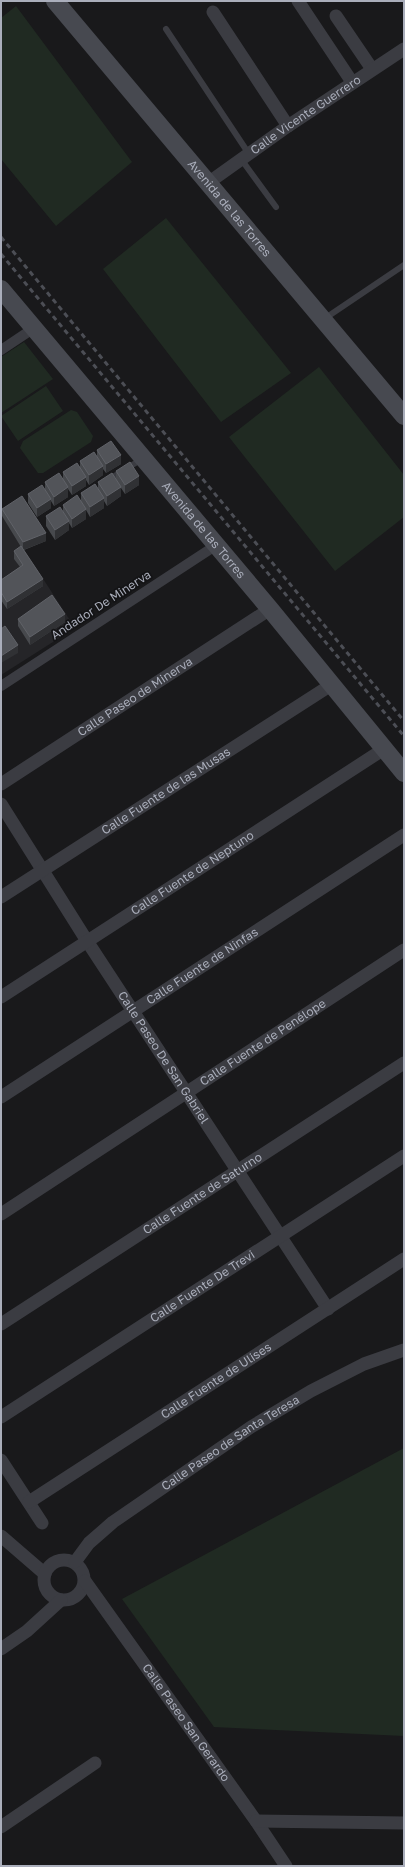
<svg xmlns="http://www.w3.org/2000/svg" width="405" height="1867" font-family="'Golos Text',sans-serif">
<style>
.built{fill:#252528}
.green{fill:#202a22}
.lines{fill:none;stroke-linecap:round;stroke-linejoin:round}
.service{stroke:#3b3c42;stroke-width:6}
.pedestrian{stroke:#3b3c42;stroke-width:10}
.minor{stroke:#3b3c42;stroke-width:13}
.secondary{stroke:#474950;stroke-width:18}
.rail{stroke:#4c4e55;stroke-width:3;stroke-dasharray:5 4;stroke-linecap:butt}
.wall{fill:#47494d}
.shaded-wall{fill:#303134}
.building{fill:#525459;stroke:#606268}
.labels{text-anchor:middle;stroke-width:3.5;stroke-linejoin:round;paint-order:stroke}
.street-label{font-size:12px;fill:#aaaebb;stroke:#141416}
</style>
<rect width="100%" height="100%" fill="#19191b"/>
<path class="built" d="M1 514 75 628 1 675Z"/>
<path class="green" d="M16 6 132 162 56 226 1 159V18Z
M166 218 291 373 221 422 103 269Z
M24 342 53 379 1 413V357Z
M319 367 404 475V517L335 571 229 437Z
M46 386 63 411 18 441 1 416Z
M71 410 77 412 93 436 91 442 43 473H38L20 448 23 441Z
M404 1448V1736L214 1727 122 1599Z"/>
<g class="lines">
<path class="service" d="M166 29 249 154
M241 159 276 207
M324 319 404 265
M108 480 142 459"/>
<path class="pedestrian" d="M1 350 34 328
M1 686 215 546"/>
<g class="minor">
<path d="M298 1 352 82"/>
<path d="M213 12 288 126"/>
<path d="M336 16 372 69"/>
<path id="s1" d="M208 183 288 126 404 49"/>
<path id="s2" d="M1 784 270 609"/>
<path id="s3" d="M1 804 87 941 328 1309"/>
<path id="s4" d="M1 897 331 685"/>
<path id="s5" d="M1 997 384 749"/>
<path id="s6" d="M1 1097 404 835"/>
<path id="s7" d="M1 1214 404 950"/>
<path id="s8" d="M1 1324 404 1063"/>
<path id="s9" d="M1 1417 404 1156"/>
<path d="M1 1460 42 1523"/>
<path id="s10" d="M29 1502 404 1259"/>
<path d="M1 1536 45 1574"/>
<circle cx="64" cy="1580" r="20"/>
<path id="s11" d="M75 1562 89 1543 113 1522 251 1427 311 1391 364 1364 404 1350"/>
<path id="s12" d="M85 1581 256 1821 286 1866"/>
<path d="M1 1649 27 1631 61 1600"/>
<path d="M256 1821 404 1823"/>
<path d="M1 1827 95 1763"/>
</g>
<g class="secondary">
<path id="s13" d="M55 1 404 416"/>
<path id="s14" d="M1 289 270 609 404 773"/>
</g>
<path class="rail" d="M1 237 404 721
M1 254 404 736"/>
</g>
<path class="wall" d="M97 450 121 464 106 473 103 469V475L89 485 86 480V486L72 495 68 489V497L54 506 51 501V508L37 517 28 503V494L45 490V482L63 479V472L80 467V461L97 457Z
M116 471 139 485 125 494 121 488V496L107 506 104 501V508L90 517 86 510V519L72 528 69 523V530L55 540 46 526V516L63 512V505L81 502V493L98 489V482L116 479Z
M2 509 46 541 24 550 43 586 7 609 1 600V580L20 567 14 559V551L21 547 2 516Z
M18 619 65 622 30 645 18 626Z"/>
<path class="shaded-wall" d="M121 455V464L106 473V464Z
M103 466V475L89 485V475Z
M139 476V485L125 494V485Z
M86 477V486L72 495V486Z
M68 487V497L54 506V497Z
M121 487V496L107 506V496Z
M104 498V508L90 517V507Z
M51 499V508L37 517V508Z
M86 509V519L72 528V519Z
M69 521V530L55 540V530Z
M46 533V541L23 550V542Z
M43 579V586L7 609V602Z
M65 614V622L30 645V637Z
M18 645V653L1 663V656Z"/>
<path class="building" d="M111 441 121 455 106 464 97 450Z
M94 452 103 466 89 475 80 461Z
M130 462 139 476 125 485 116 471Z
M77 463 86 477 72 486 63 472Z
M59 473 68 487 54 497 45 482Z
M112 473 121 487 107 496 98 482Z
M95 484 104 498 90 507 81 493Z
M42 485 51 499 37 508 28 494Z
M77 495 86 509 72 519 63 505Z
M22 496 46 533 23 542 2 509Z
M60 507 69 521 55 530 46 516Z
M21 546 43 579 7 602 1 592V580L23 565 14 551Z
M52 595 65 614 30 637 18 619Z
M5 626 18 645 1 656V629Z"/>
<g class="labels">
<g class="street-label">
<text dy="4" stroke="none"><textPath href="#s1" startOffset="119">Calle Vicente Guerrero</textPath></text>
<text dy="4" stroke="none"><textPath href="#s13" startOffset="271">Avenida de las Torres</textPath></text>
<text dy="4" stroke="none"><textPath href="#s14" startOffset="315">Avenida de las Torres</textPath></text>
<text transform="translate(101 605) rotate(-33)" y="4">Andador De Minerva</text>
<text dy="4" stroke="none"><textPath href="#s2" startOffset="160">Calle Paseo de Minerva</textPath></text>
<text dy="4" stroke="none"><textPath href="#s4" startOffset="196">Calle Fuente de las Musas</textPath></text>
<text dy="4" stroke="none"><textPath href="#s5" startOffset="228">Calle Fuente de Neptuno</textPath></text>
<text dy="4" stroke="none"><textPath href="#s6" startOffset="240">Calle Fuente de Ninfas</textPath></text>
<text dy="4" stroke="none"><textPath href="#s7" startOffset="313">Calle Fuente de Penélope</textPath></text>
<text dy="4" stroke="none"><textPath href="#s3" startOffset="301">Calle Paseo De San Gabriel</textPath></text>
<text dy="4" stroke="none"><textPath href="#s8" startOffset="240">Calle Fuente de Saturno</textPath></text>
<text dy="4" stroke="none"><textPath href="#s9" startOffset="240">Calle Fuente De Trevi</textPath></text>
<text dy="4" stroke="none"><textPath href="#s10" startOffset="223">Calle Fuente de Ulises</textPath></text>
<text dy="4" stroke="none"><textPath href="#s11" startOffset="197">Calle Paseo de Santa Teresa</textPath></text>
<text dy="4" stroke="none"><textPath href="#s12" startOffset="174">Calle Paseo San Gerardo</textPath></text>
</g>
</g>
<rect width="405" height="1867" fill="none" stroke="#aaaebb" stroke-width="4"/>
</svg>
